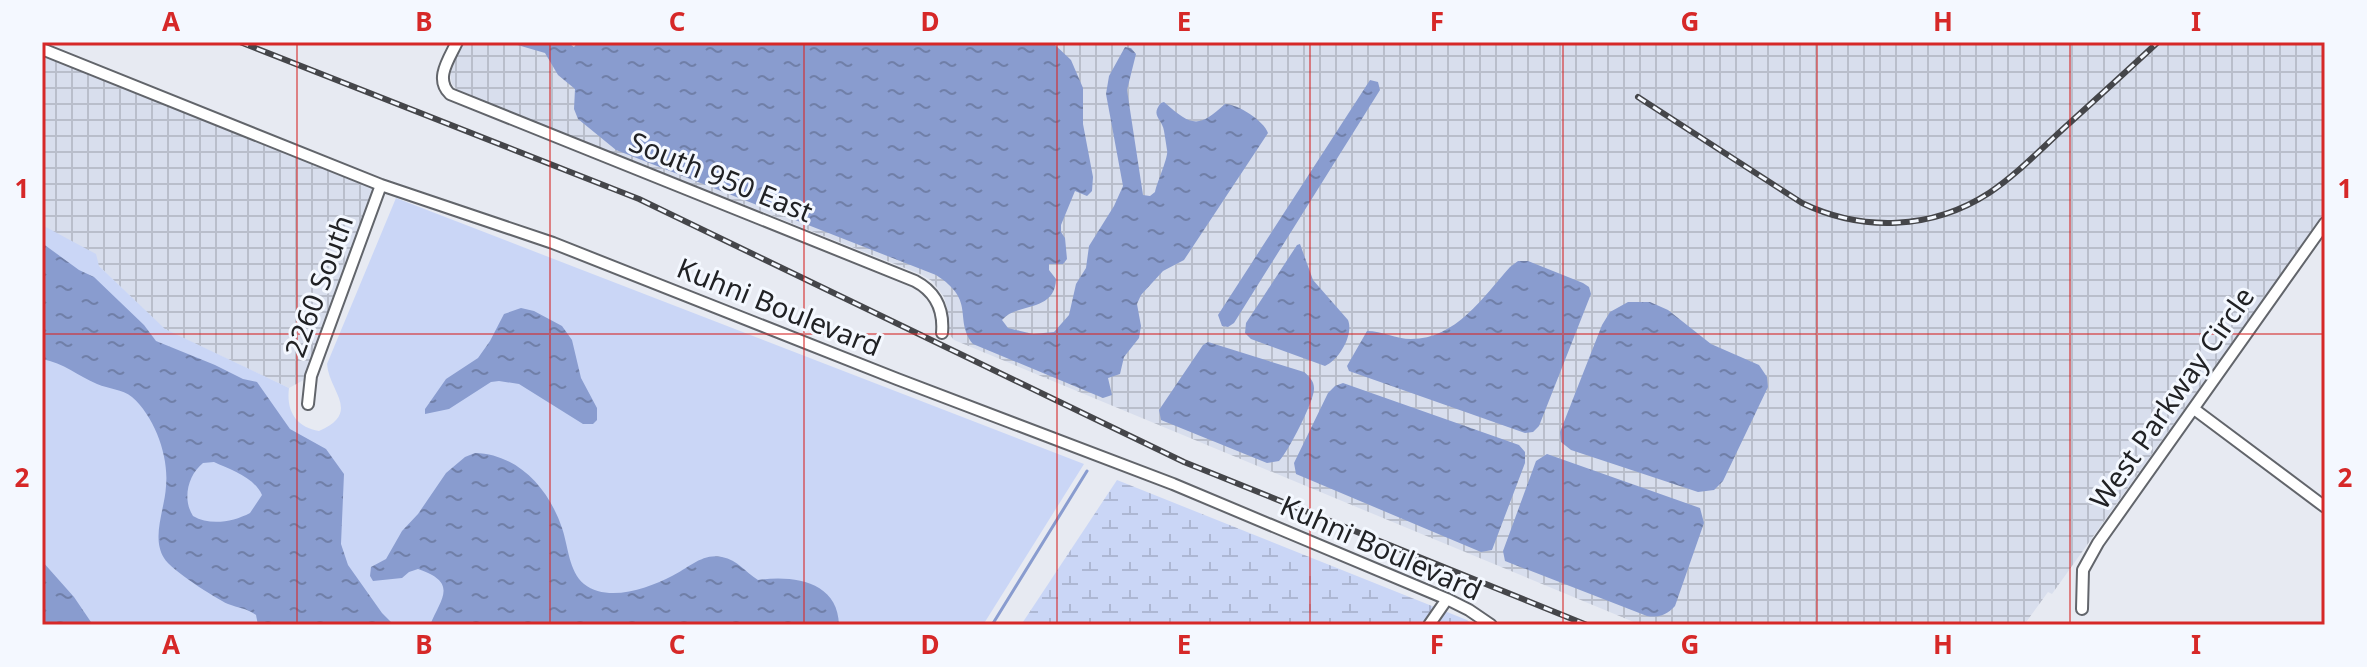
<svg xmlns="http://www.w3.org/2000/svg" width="2367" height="667" font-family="'Noto Sans',sans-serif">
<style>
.industrial{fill:url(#industrial-grid)}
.grass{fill:#cad6f6}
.wetland{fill:url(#wetland-marsh)}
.water{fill:url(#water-ripples);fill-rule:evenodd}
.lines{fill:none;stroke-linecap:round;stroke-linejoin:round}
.stream{stroke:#899ccf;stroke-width:3}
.minor-casing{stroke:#62656b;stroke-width:14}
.minor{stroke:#fff;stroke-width:10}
.rail-casing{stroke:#45464a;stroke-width:6}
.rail{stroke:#f4f8ff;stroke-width:3;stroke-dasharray:9;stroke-linecap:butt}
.grid{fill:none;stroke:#d62828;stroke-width:2;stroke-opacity:0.55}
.labels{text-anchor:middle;stroke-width:6;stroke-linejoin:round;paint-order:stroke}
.street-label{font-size:28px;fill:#212225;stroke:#f4f8ff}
.neatline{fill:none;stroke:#d62828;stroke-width:3}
.grid-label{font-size:26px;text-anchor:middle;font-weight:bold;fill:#d62828}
</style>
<defs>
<pattern id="industrial-grid" width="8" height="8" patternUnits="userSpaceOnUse" patternTransform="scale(2)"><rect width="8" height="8" fill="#d8deed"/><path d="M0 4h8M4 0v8" fill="none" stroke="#b9becb"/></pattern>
<pattern id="wetland-marsh" width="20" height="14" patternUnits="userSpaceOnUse" patternTransform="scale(2)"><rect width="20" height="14" fill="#cad6f6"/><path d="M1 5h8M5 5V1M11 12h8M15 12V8" fill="none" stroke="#adb7d3"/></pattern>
<pattern id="water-ripples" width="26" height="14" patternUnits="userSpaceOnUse" patternTransform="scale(2)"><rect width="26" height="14" fill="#899ccf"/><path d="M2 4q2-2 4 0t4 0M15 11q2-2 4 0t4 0" fill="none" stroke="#707fa8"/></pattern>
</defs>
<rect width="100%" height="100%" fill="#e7eaf2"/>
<path class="industrial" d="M462 42H2325V212L2052 594 2048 592 2024 625H1641L954 340 948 333V311L944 297 932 281 920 274 459 92 452 84 450 74Z
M42 49 381 185 311 376 289 388 164 329 99 266 42 225Z"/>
<path class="grass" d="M396 198 1084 464 983 625H42V225L96 254 99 266 165 329 289 388C286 411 296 427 319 431 362 412 329 392 327 364Z"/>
<path class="wetland" d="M1117 480 1467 620 1473 625H1021Z"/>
<path class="water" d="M507 42H567L574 47 578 42 1053 43 1071 60 1083 88V124L1093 177 1092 191 1087 196 1075 191 1061 225V232L1065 238 1067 259 1063 264H1049V270L1056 279C1055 313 1017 302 1002 320L1008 328 1033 334 1054 332 1069 315 1076 284 1086 268 1089 246 1114 206 1123 186 1106 94 1109 76 1125 47 1131 48 1136 54 1127 90 1143 195 1150 196 1155 192C1157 182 1169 156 1167 150 1166 143 1165 137 1164 131 1162 118 1150 116 1161 103L1164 102C1192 127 1199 128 1225 104 1238 104 1264 121 1268 133L1184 260 1163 271 1141 295 1137 304 1141 326 1139 338 1124 357 1120 374 1108 378 1112 395 1103 398 973 344C953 319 977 301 936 275L616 150 578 119 574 109 575 89 558 75 545 53Z
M1370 80 1378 82 1380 90 1234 323 1228 327 1222 326 1218 315Z
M42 243 79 270 94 277 144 325 156 341 215 365 243 379 257 382 290 429 326 449 344 474 341 544 348 565 382 613 394 625H258L256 615C247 608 238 608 228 604 215 598 171 570 164 558 151 537 165 509 166 486 169 457 155 417 132 397 122 389 109 389 97 384 78 376 64 363 42 359ZM214 462C231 470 254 477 262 495L250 513C233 522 210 526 193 516 182 499 188 475 203 463Z
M1300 244 1313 280 1348 320C1354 335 1339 360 1325 366L1251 339 1245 333 1246 323 1297 245Z
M1518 261H1528L1583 283 1589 287 1591 294 1539 426 1533 432 1525 433 1349 371 1347 366 1367 331C1382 331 1396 339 1411 339 1456 339 1483 297 1510 267Z
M1628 302H1650L1668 310 1711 344 1759 365 1767 377 1768 387 1723 481 1714 490 1698 492 1571 450 1561 442 1560 432 1602 325 1610 312Z
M521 308 534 311 562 326 572 340 581 378 597 408V420L593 424H583L519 384 499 381 491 382 449 409 425 414V409L446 379 478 358 490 341 504 314Z
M1208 342 1304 372C1309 376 1314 381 1314 388 1315 400 1288 452 1279 461L1267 463 1161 420 1159 410 1203 345Z
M1343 383 1519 445 1525 452V463L1492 550 1481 552 1296 474 1294 463 1328 393 1335 386Z
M475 453C518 454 549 489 562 528 568 545 569 572 584 584 608 603 649 588 672 576 689 568 702 553 722 557 738 560 745 572 758 580 793 575 838 581 839 625H430C441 598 459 583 418 569L409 572 402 578 373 581 370 576 371 567 386 559 402 531 418 514 446 473 465 457Z
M1547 454 1700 508 1704 523 1675 606C1667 615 1658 618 1647 616L1505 561 1503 551 1536 461Z
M42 561 74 597 93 625H42Z"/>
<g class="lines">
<path class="stream" d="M992 625 1087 471"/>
<g class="minor-casing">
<path id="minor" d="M457 42C449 59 434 79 450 94L915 281C936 292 944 310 942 333
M42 49 381 185 553 243 897 379 1173 484 1447 599 1469 610 1491 625
M308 404 311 376 381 185
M2194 409 2325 507
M2082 609 2083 570 2098 543 2325 223
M1429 625 1447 599"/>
</g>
<use href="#minor" class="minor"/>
<g class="rail-casing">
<path id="rail" d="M240 42 639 199 1184 462 1587 625
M1638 97 1802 203C1862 232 1932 230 1989 193 2016 175 2039 151 2063 129 2095 100 2127 71 2158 42"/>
</g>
<use href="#rail" class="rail"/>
</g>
<path class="grid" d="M297 42V625M550 42V625M804 42V625M1057 42V625M1310 42V625M1563 42V625M1817 42V625M2070 42V625M42 334H2325"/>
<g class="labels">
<g class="street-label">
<text transform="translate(721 177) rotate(22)" y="10">South 950 East</text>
<text transform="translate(319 286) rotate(-70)" y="10">2260 South</text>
<text transform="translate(779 307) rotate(22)" y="10">Kuhni Boulevard</text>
<text transform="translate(2172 398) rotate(-55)" y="10">West Parkway Circle</text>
<text transform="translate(1381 548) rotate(24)" y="10">Kuhni Boulevard</text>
</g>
</g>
<rect width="2367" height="667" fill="none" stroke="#f4f8ff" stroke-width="88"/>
<rect x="44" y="44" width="2279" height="579" class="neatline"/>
<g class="grid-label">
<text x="171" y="31">A</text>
<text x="424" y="31">B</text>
<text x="677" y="31">C</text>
<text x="930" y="31">D</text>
<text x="1184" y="31">E</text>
<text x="1437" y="31">F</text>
<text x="1690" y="31">G</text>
<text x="1943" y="31">H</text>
<text x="2196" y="31">I</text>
<text x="22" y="198">1</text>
<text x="2345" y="198">1</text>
<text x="22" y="487">2</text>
<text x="2345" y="487">2</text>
<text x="171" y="654">A</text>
<text x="424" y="654">B</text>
<text x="677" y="654">C</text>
<text x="930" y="654">D</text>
<text x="1184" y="654">E</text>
<text x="1437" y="654">F</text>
<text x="1690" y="654">G</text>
<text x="1943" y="654">H</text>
<text x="2196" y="654">I</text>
</g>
</svg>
